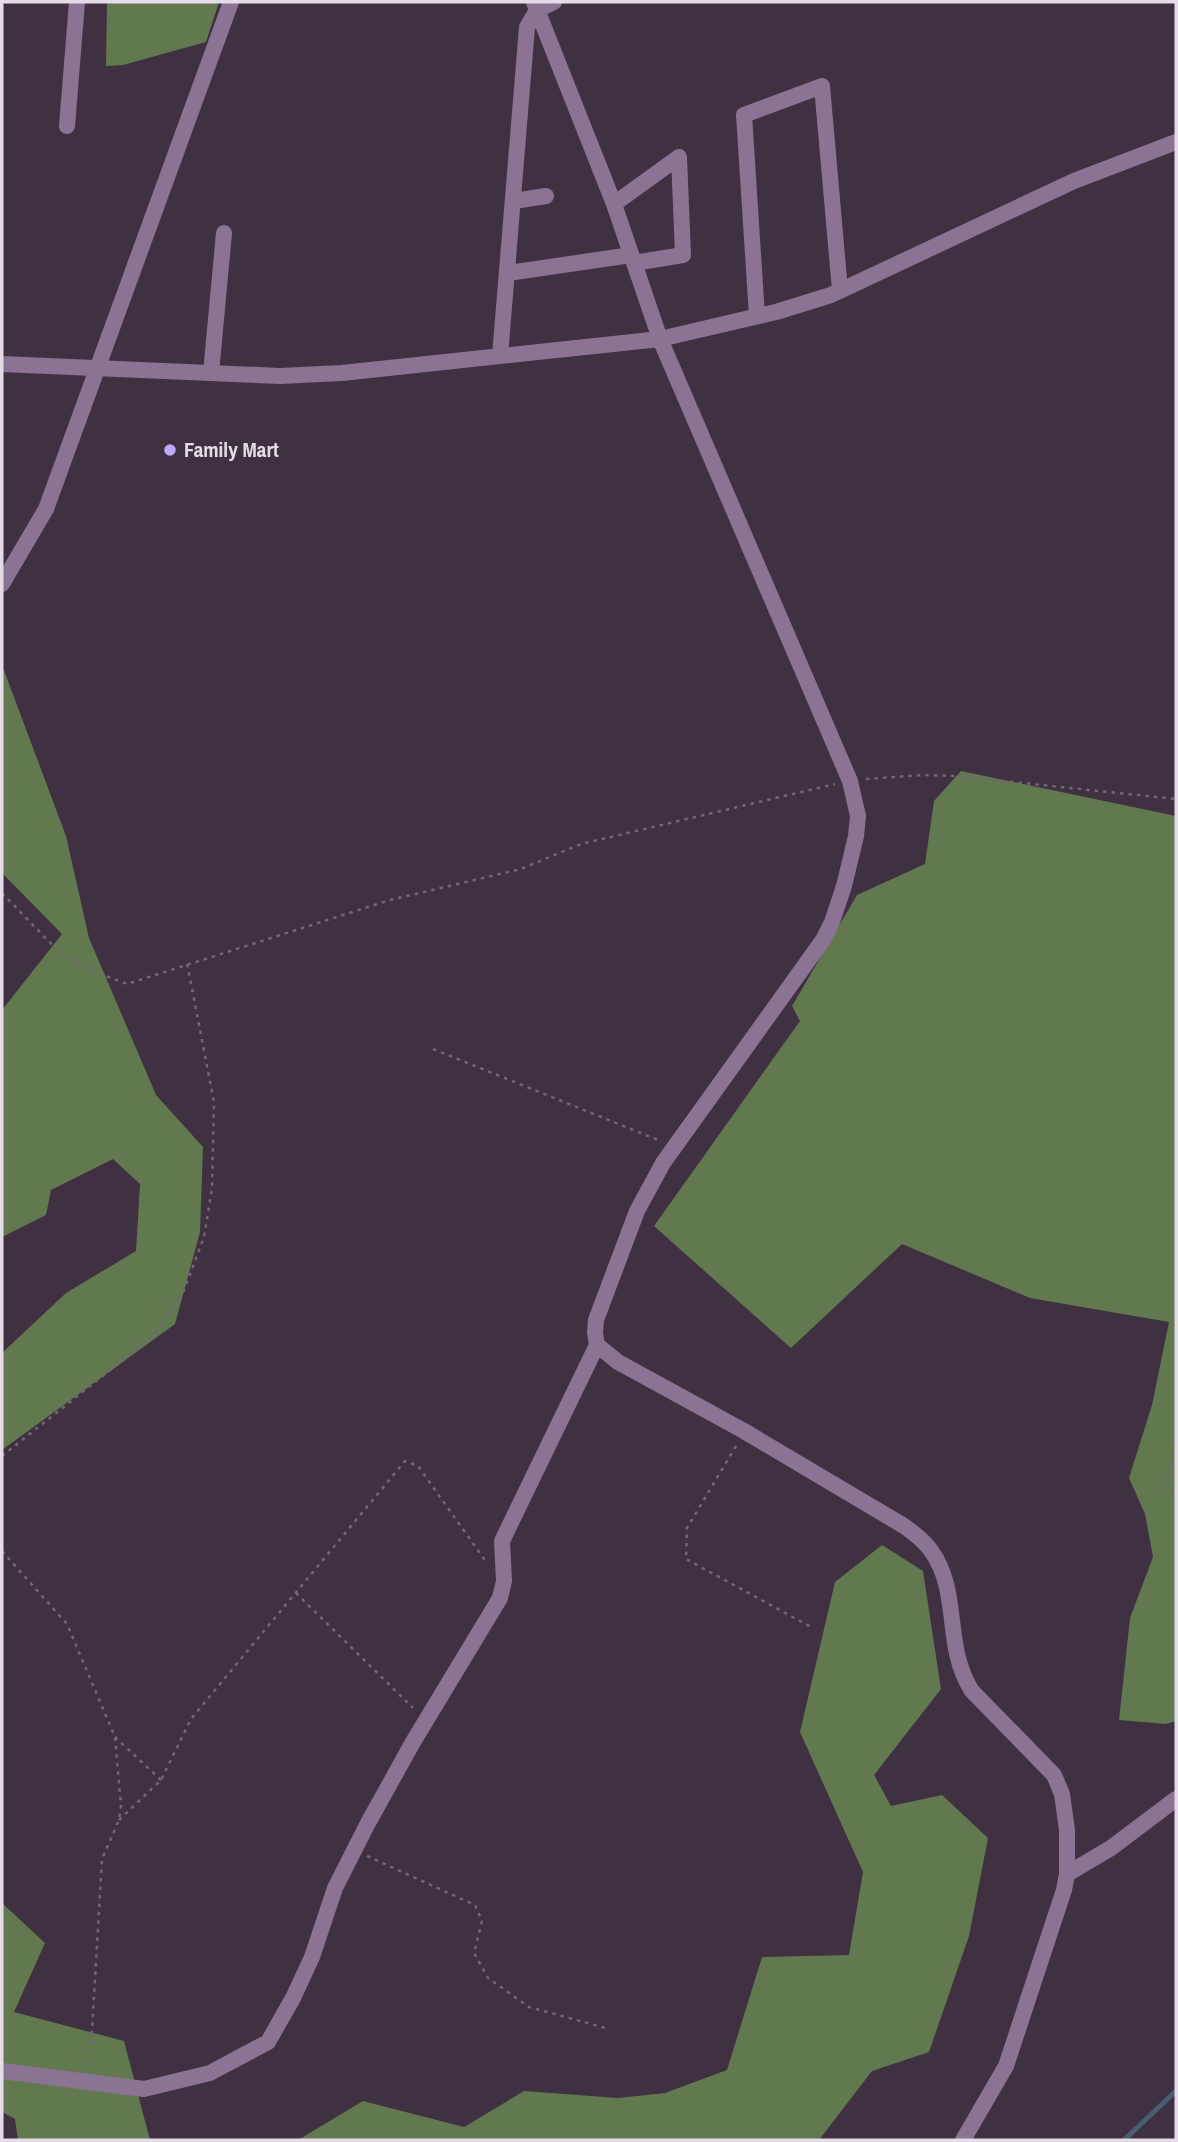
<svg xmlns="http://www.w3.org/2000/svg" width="1178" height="2142" font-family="'Archivo Narrow',sans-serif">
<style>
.forest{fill:#62794f}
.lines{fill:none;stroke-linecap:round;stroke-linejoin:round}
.stream{stroke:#495f71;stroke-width:5}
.path{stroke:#736676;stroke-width:2.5;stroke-dasharray:3.5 5;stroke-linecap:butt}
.minor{stroke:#8b7394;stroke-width:16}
.poi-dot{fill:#bfa9f4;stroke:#3f3042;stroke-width:2.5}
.labels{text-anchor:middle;stroke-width:7;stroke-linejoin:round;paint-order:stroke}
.poi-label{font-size:21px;font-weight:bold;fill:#e6dce7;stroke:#3f3042;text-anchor:start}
</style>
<rect width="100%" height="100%" fill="#3f3042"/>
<path class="forest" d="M107 2H219L206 42 123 65 106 66Z
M2 665 66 836 89 938 156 1095 203 1147 200 1232 175 1324 2 1450V1353L66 1293 136 1251 140 1184 113 1159 51 1190 46 1215 2 1237V1010L62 934 2 873Z
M961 771 1176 816V1721L1166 1724 1119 1720 1130 1618 1153 1557 1145 1514 1129 1478 1152 1405 1169 1322 1030 1298 902 1244 791 1348 654 1226 800 1021 792 1006 857 895 925 864 934 801Z
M882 1545 923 1571 941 1689 874 1775 891 1806 942 1795 988 1838 969 1936 929 2052 872 2071 819 2140H298L363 2101 464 2127 524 2091 618 2098 665 2093 727 2070 762 1957 849 1955 863 1872 800 1732 835 1582Z
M2 1903 45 1943 14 2012 124 2041 150 2140H18L15 2119 2 2112Z"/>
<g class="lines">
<path class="stream" d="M1124 2140 1176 2091"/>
<path class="path" d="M866 779 923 775 955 776 1176 799
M2 893 61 954 90 970 127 984 390 900 521 869 581 844 835 784
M433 1049 658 1140
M1176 1445 1165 1488 1176 1496
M736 1446 687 1528 686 1559 811 1627
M2 1456 153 1336 183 1293 204 1237 212 1188 214 1102 187 963
M2 1551 67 1624 115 1737 121 1806 119 1820 102 1859 90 2065
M296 1593 413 1708
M115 1737 161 1780
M119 1820 161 1780 191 1719 405 1461 418 1466 487 1563
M367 1856 475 1905 482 1921 474 1953 488 1978 529 2007 609 2029"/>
<path class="minor" d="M534 2 614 204 660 339 850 781 858 816 856 836 844 886 832 922 823 940 663 1163 637 1211 596 1320 595 1333 597 1345 618 1362 744 1431 904 1526C914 1533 925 1541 932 1552 961 1594 943 1646 972 1691L1054 1775 1062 1794 1067 1830V1874L1064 1890 1006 2066 963 2140
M67 126 77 2
M514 201 546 196
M614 204 679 157 683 255 634 263
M508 273 631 255
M757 316 744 115 822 86 840 290
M500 356 527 27 537 10 554 2
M2 364 280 376 342 373 660 339 776 312 831 295 1074 181 1176 142
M211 373 224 233
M2 584 46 509 231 2
M1067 1874 1111 1848 1176 1799
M2 2071 144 2089 210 2073 268 2042 293 1998 312 1957 335 1888 368 1823 413 1742 500 1598 504 1581 502 1541 597 1345"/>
</g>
<circle class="poi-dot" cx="170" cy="450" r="7"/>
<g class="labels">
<g class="poi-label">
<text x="184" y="457">Family Mart</text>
</g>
</g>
<rect width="1178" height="2142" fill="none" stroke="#e6dce7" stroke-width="7"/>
</svg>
